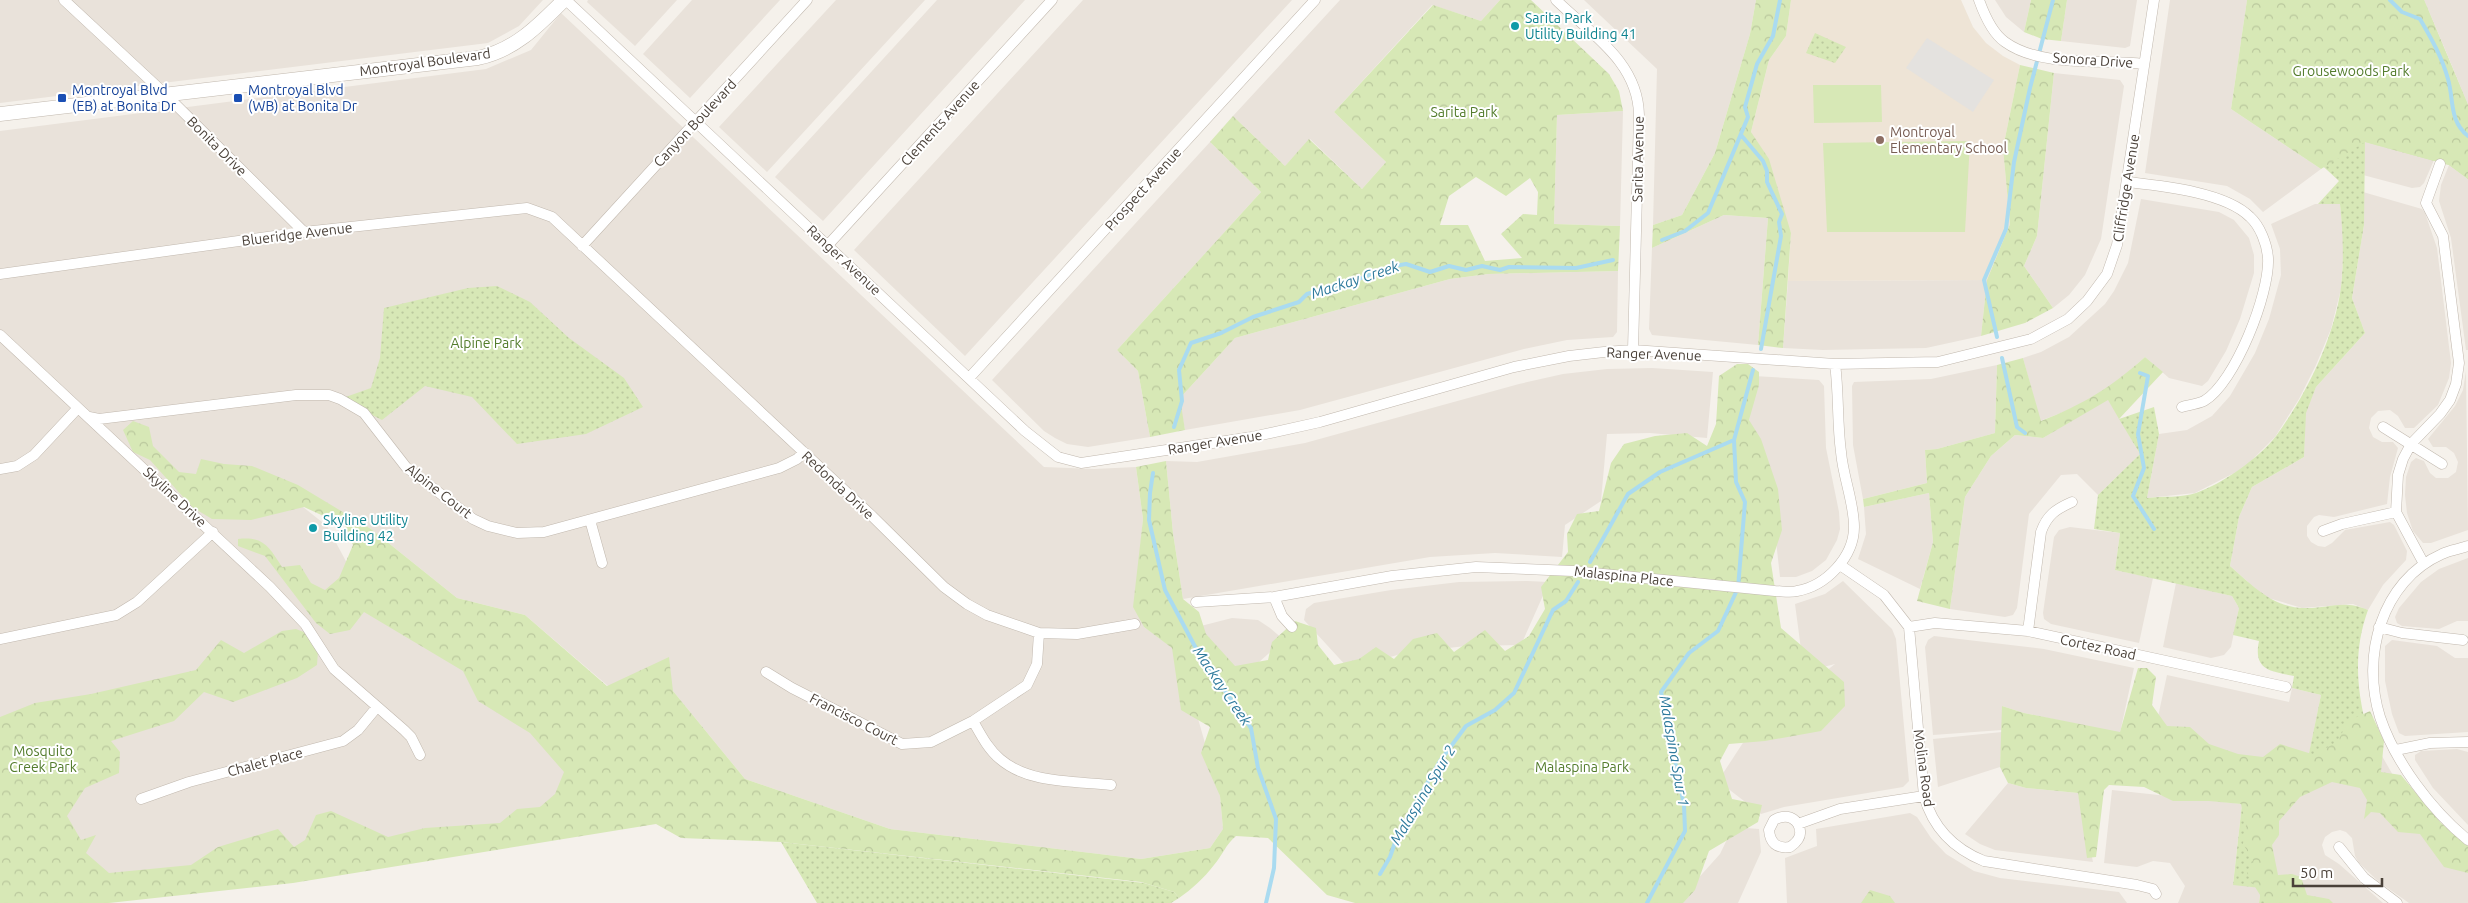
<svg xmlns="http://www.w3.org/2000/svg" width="2468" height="903" font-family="Ubuntu,sans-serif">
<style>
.residential{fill:#e9e2da}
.education{fill:#eee4d6}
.grass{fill:url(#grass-dots)}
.forest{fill:url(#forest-crowns);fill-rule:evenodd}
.garden{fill:#d7e8b6}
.parking{fill:#e4e2df}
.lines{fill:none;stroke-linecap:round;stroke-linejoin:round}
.stream{stroke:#aadbf0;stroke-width:4}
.minor-casing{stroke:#c1b8ae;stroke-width:11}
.tertiary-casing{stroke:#c1b8ae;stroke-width:15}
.minor{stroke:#fff;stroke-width:10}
.tertiary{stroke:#fff;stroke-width:14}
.culture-dot{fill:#0f9aa8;stroke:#fff;stroke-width:2}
.transit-dot{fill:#1a4fb4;stroke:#fff;stroke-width:2}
.education-dot{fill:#8d6e63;stroke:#fff;stroke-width:2}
.labels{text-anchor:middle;stroke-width:4;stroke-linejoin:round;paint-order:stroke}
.culture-label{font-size:14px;fill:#0d838f;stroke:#fff;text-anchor:start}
.street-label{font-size:14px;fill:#4a4139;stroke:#fff}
.park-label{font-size:14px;fill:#537c2c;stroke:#fff}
.transit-label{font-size:14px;fill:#164399;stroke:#fff;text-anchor:start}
.education-label{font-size:14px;fill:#785e54;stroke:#fff;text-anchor:start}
.water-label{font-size:15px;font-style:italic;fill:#2e7a9c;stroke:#fff}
</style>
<defs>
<pattern id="grass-dots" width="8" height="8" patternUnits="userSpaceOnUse" patternTransform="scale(1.25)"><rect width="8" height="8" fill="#d7e8b6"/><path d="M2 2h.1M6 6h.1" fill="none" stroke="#bac89d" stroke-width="1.8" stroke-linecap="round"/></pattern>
<pattern id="forest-crowns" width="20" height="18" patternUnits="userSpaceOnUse" patternTransform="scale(1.25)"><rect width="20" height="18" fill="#d7e8b6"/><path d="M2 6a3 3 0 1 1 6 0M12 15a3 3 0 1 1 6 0" fill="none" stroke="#bac89d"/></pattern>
</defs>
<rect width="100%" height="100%" fill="#f5f1eb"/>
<path class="residential" d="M0 0H543L519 26 488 43 0 103Z
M588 0H677L635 46 587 2Z
M692 0H780L690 98 643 54Z
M836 0H925L767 172 719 127Z
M937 0H1025L823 221 775 177Z
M1083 0H1292L965 356 854 250Z
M1340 0H1500L1481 21 1432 5 1334 112 1386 162 1362 189 1310 139 1285 166 1233 116Z
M1584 0H1756L1750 34 1715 153 1682 215 1653 225 1657 69Z
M1995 0H2031L2024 32 2006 17Z
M2067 0H2137L2130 46 2125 48 2061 41Z
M2170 0H2247L2231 109 2321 169 2263 212 2250 199 2227 186 2145 173Z
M2424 0H2468V105L2447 54Z
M561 13 1044 467 1094 469 1136 467 1143 519 1139 562 1144 627 1172 647 1193 701 1220 796 1223 829 1210 848 1141 859 890 829 745 779 673 691 608 686 525 615 457 598 371 529 254 468 327 526 355 578 494 685 592 804 523 831 89 889 58 808 101 737 185 676 0 726V131L486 69 531 50Z
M2054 73 2120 80 2124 86 2101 239 2085 275 2069 295 2053 308 2024 266 2037 236Z
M1623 111 1620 226 1554 224 1557 115Z
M1210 142 1261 192 1117 350 1138 371 1150 437 1088 447 1067 444 1055 438 1044 431 992 380Z
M2365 142 2434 160 2424 183 2420 187 2412 188 2363 175Z
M2449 165 2468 179V350H2466L2451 238 2439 201 2441 185Z
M2363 192 2422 209 2425 213 2437 248 2451 363 2449 378 2438 405 2414 428H2405L2398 416 2390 410 2378 411 2371 418 2369 428 2373 437 2382 442H2393L2398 448 2390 477 2387 504 2334 517 2319 515 2314 517 2307 526V536L2311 542 2318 546 2325 547 2332 543 2345 530 2390 522 2394 525 2407 551 2406 560 2383 585 2368 610 2353 604 2302 608 2265 597 2230 566 2239 517 2252 487 2304 457 2305 413 2316 387 2365 333 2352 298 2364 225Z
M2141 199 2219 212 2234 220 2249 238 2254 255V273L2240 319 2226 351 2208 381 2202 386 2169 378 2145 357 2115 384 2079 406 2040 421 2023 358 2041 352 2069 337 2105 304 2114 291 2128 263Z
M2315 204H2340L2344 242 2341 289 2331 329 2316 365 2299 399 2275 437 2244 468 2195 493 2147 498 2159 434 2187 430 2212 416 2230 396 2255 353 2269 319 2281 275 2280 249 2271 224Z
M1724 215 1768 218 1758 345 1652 335 1649 329 1652 248Z
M1618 271 1617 332 1613 337 1567 340 1524 349 1300 410 1185 430 1179 399 1235 338 1450 279 1488 274Z
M1987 280 1981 336 1926 348 1823 350 1783 348 1788 281Z
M1997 365 1995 433 1937 449 1925 450 1927 483 1863 499 1853 445 1852 386 1854 382 1931 379Z
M1652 368 1713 372 1707 438 1650 433 1607 434 1601 501 1565 525 1562 557 1495 553 1430 557 1183 599 1173 533 1166 461 1197 462 1305 443 1519 384 1563 374 1607 369Z
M2466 371 2468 530 2431 543H2423L2413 531 2407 513 2405 495 2406 477 2411 462 2416 458 2424 461 2430 473 2436 478H2448L2456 472 2458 462 2454 453 2446 447H2433L2428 439 2455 406 2463 390Z
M1754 376 1819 380 1824 386 1826 448 1839 512 1840 529 1837 540 1826 560 1812 571 1796 577H1780L1774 523 1749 420Z
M2108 399 2140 454 2098 495 2077 474 2061 475 2029 514 2017 608 2013 615 2005 617 1950 609 1965 497 1991 456 2015 435 2043 438Z
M1929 493 1933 542 1920 589 1858 559 1866 534 1864 507Z
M2070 527 2120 533 2115 570 2153 578 2139 643 2051 624 2044 619 2043 613 2054 537 2059 530Z
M2468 558V621H2457L2439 629 2402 626 2397 623 2395 617 2399 608 2421 582 2439 569Z
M1527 581 1549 582 1521 645 1466 646 1404 653 1349 669 1304 620 1306 609 1314 603 1391 590 1459 582Z
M1843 581 1892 629 1896 639 1909 781 1903 787 1784 807 1761 814 1718 781 1752 729 1835 664 1804 672 1795 604 1825 594Z
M2176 583 2232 596 2239 608 2231 647 2224 655 2211 658 2163 647Z
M1232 618 1258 620 1270 628 1284 640 1232 686 1193 628Z
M1934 636 2044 649 2134 668 2120 733 2024 713 2002 706V730L1933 735 1925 647 1928 640Z
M2392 640 2437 646 2455 658H2468V732L2405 736 2399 733 2392 714 2385 681V646Z
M2167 675 2289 702 2292 688 2321 695 2308 759 2275 765 2153 740Z
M2002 732 2000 767 1938 787 1933 739Z
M2374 742 2402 791 2468 860V903H2409L2379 882 2359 863 2355 856 2352 838 2346 832 2340 830 2332 832 2325 837 2322 845 2325 855 2339 864 2383 903H2298L2276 883 2258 821Z
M2457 749 2468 752V825L2433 788 2415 760V755L2421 751Z
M2008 783 2026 788 2078 793 2093 862 1995 850 1980 844 1965 834Z
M2112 790 2242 804 2233 884 2261 888 2259 903H2178L2185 886 2170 863 2153 861 2137 867 2104 863Z
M1910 813 1917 817 1931 838 1946 854 1974 871 2000 878 2119 892 2127 903H1787L1785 858 1817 846 1816 829Z
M1733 827 1759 829 1761 852 1738 903H1676L1720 854Z"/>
<path class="education" d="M1791 0H1961L1973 27 1986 43 2003 56 2020 65 2003 148 2010 224 1987 280 1788 281 1791 233 1751 132 1769 60 1786 36Z"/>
<path class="grass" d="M2424 0 2468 105V179L2449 165 2365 142 2364 225 2352 298 2365 333 2316 387 2306 413 2304 457 2252 487 2239 517 2230 566C2252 585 2272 607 2303 608 2329 609 2342 599 2368 610 2354 648 2356 686 2366 725L2258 821 2276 883 2298 903H2259L2261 888 2233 885 2242 804 2308 758 2321 695 2292 688 2294 676C2270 671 2253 670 2259 641L2233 635 2239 608 2232 596 2115 570 2120 533 2094 529 2098 495 2140 454 2119 419 2154 407 2159 434 2147 498C2162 496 2182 498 2196 493 2222 484 2259 458 2276 436 2306 395 2334 339 2341 287 2344 259 2343 232 2340 204H2318L2339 181 2237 87Z
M1815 33 1846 47 1835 63 1806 53Z
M497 286 530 302 569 338 624 378 643 407 586 434 517 444 472 397 425 386 382 420 340 399 371 388 380 358 384 308 468 288Z
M781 842 1144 883 1174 892 1179 898 1171 903H817Z"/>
<path class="forest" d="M1500 0H1531L1609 74 1619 91 1623 111 1557 115 1554 224 1620 226 1618 271 1488 274 1450 279 1235 338 1180 398 1185 430 1150 437 1138 371 1117 350 1261 192 1210 142 1233 116 1285 166 1309 139 1362 189 1386 162 1334 112 1433 5 1481 21ZM1476 177 1506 196 1530 178 1538 192 1537 215 1523 214 1501 234 1522 258 1485 261 1468 225H1440L1449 196Z
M1756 0H1791L1786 36 1769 60 1751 132 1769 159 1791 233 1783 348 1758 345 1768 218 1724 215 1652 248 1653 225 1682 215 1715 153 1750 34Z
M2031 0H2067L2061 41 2042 39 2024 32Z
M2247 0H2424L2468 105V179L2449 165 2365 142 2321 169 2231 109Z
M2020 65 2054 73 2037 236 2024 266 2053 308 2025 323 1981 336 1987 280 2010 224 2003 148Z
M2145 357 2163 372 2119 419 2108 400 2043 438 2015 435 1991 456 1965 497 1950 609 1917 601 1933 542 1929 493 1864 507 1863 499 1927 483 1925 450 1937 449 1995 433 1997 365 2023 358 2041 421C2084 404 2110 388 2145 357Z
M1737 364H1748L1759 372V385L1749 420 1761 439 1778 489 1782 530 1771 563 1781 628 1844 682 1845 706 1821 731 1765 741 1729 744 1720 761 1732 799 1762 805 1758 822 1709 851 1695 890 1683 903H1355L1327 895 1268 838 1236 836C1226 844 1222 856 1214 865 1204 878 1192 889 1179 898L1174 892 1141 882 781 842 681 838 656 824 293 883 109 903H0V717L35 703 91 694 196 670 221 640 244 653 282 631 296 629 319 638 317 665 297 678 233 702 204 692 174 721 111 741 120 752 119 773 85 788 67 816 81 840 96 835 86 853 109 873 191 865 218 847 278 829 294 847 305 840 316 815 331 811 388 837 425 828 500 823 517 809 540 807 555 794 564 772 530 733 478 701 463 671 364 612 350 630 330 634 316 623 265 556 238 546V539C264 536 269 547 282 567L300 565 311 583 325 590 339 578 353 545 345 526 304 507 251 520 212 519 192 507 150 460 133 452 123 430 133 421 149 427 153 446 179 472 196 474 201 459 224 464 252 466 298 485 371 529 457 598 525 615 607 686 669 657 673 691 745 779 890 829 1141 859 1210 848 1223 829 1220 796 1201 753 1210 727 1181 710 1172 648 1144 627 1133 607 1143 519 1136 467 1166 461 1173 533 1183 599 1199 612 1206 634 1235 666 1268 660 1272 642 1295 621 1316 628 1318 645 1334 665 1359 659 1376 647 1394 659 1413 639 1437 633 1454 652 1485 630 1505 651 1529 636 1545 609 1541 587 1568 552 1567 534 1577 514 1599 511 1611 463 1624 444 1655 436 1687 433 1707 446 1716 424 1719 376Z
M2138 668H2147L2156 677 2152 705 2167 726 2190 727 2209 744 2238 754 2263 757 2280 744 2315 755 2338 741 2348 721 2370 711 2384 741 2381 772 2401 775 2441 823 2468 846V873L2444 867 2420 834 2398 832 2380 813 2371 812 2364 819 2367 800 2360 788 2332 782 2300 797 2279 821V835L2272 845 2278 875 2292 874 2301 877 2307 895 2329 899 2333 903H2265L2247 874 2253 860 2243 844 2246 825 2241 804 2209 801H2173L2144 787 2109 785 2104 790 2096 857 2087 858 2078 793 2026 788 2008 783 2000 767 2002 706 2024 713 2120 732Z
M1870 890 1890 896 1895 903H1861Z"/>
<path class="garden" d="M1813 85H1881L1882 122 1814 123Z
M1970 141 1965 232H1827L1823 143Z"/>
<path class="parking" d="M1927 38 1994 80 1973 112 1906 68Z"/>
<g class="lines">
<path class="stream" d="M2390 0 2402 12 2420 19C2431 38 2442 57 2448 79 2454 100 2449 121 2468 136
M1741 135 1763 161 1767 171V182L1782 214 1779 222 1781 236 1761 349
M1662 240 1685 231 1708 213 1748 117 1745 107 1757 64 1773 36 1780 0
M1997 337 1984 280 2006 229 2014 162 2030 88 2053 0
M2002 358 2017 427 2025 433
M2140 373 2148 376 2138 434 2144 468 2133 496 2154 529
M1174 427 1182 401 1179 370 1191 343 1221 333 1253 317 1299 302 1307 294 1359 279 1389 267 1406 264 1430 272 1449 266 1466 270 1482 266 1500 270 1509 267 1576 268 1613 260
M1153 473 1150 493 1149 520 1165 590 1199 654 1251 728 1258 768 1276 819 1274 868 1266 903
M1590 562 1628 494 1660 472 1734 440
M1380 874 1390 857 1398 834 1440 761 1466 726 1495 710 1514 693 1553 610 1566 601 1578 582
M1647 903 1685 831 1684 805 1661 692 1689 653 1718 631 1738 588 1745 502 1736 482 1734 440 1753 370"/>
<g class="minor-casing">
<path id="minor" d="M64 0 165 94 304 232
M566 0 1025 431 1058 457 1081 463 1252 437 1320 422 1514 367 1569 356 1604 352 1633 350 1835 364 1938 362 2031 339 2068 319 2087 301 2107 274 2117 245 2154 0
M1556 0C1591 34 1638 62 1639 115L1633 350
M1979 0C1984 14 1992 33 2005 42 2041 68 2102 59 2144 64
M2127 182C2162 186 2225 192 2250 217 2260 226 2267 244 2268 258 2270 293 2235 383 2204 401 2197 404 2190 405 2182 407
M828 245 1052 0
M582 246 807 0
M0 274 304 232 527 208 552 217 872 516 944 587 967 604 987 615 1039 633 1077 634 1135 624
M0 335 270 587 305 624 334 669 404 730 411 737 420 755
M970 377 1315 0
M89 417 99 419 296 395H329L340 399 364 413 406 467 473 519 488 526 517 533 544 532 779 468 797 459 804 452
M2383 427 2442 464
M0 469 17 466 34 455 77 409
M590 520 602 563
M2323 531 2342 524 2396 512
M2468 546C2460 549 2450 550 2442 554 2381 581 2361 657 2380 717 2395 762 2432 811 2468 840
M2424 564 2396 512 2398 475 2403 459 2411 444 2440 414 2450 400 2456 384 2459 363 2443 236 2426 203 2440 164
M1840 565 1884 595 1909 627 1924 796C1933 828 1954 849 1984 861L2137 885 2153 889 2156 894
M1274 597 1282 616 1292 627
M1196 602 1274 597 1392 576 1476 567 1573 571 1775 591C1782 591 1790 593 1797 591 1826 586 1854 557 1854 527 1854 502 1843 477 1841 452 1837 423 1839 393 1835 364
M1909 627 1935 623 2028 631 2286 687
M2379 627 2402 633 2463 640
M2028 631 2041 532C2047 515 2056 509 2072 502
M0 639 116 615 137 602 213 532
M766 672 792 688 902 744 931 742 973 721 1027 685 1037 664 1039 633
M973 721C981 735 988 749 1000 759 1029 784 1074 781 1111 785
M2396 750 2430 743 2468 742
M141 799 189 782 343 741 358 730 377 707
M1798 824C1792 815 1783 815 1774 820L1769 830C1770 843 1777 849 1790 847 1799 841 1803 834 1798 824L1840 809 1924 796
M2339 847 2364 878 2397 903"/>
</g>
<g class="tertiary-casing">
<path id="tertiary" d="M0 114 478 58C515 50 538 26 564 0"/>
</g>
<use href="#minor" class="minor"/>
<use href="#tertiary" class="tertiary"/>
</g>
<g class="culture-dot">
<circle cx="1515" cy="26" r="5"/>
<circle cx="313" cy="528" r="5"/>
</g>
<g class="transit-dot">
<rect x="57" y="93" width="10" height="10" rx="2.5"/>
<rect x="233" y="93" width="10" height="10" rx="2.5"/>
</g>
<circle class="education-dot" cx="1880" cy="140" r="5"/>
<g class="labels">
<g class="culture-label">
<text x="1525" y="23">Sarita Park<tspan x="1525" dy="16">Utility Building 41</tspan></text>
<text x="323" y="525">Skyline Utility<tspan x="323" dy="16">Building 42</tspan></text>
</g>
<g class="street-label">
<text transform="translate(2093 60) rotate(4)" y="5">Sonora Drive</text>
<text transform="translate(425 62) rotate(-8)" y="5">Montroyal Boulevard</text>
<text transform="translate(695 123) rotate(-47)" y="5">Canyon Boulevard</text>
<text transform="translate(940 123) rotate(-48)" y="5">Clements Avenue</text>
<text transform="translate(217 146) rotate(45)" y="5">Bonita Drive</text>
<text transform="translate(1638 159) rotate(-89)" y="5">Sarita Avenue</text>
<text transform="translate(2126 188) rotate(-81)" y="5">Cliffridge Avenue</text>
<text transform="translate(1143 189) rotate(-48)" y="5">Prospect Avenue</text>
<text transform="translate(297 234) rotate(-7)" y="5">Blueridge Avenue</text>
<text transform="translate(844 260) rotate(43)" y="5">Ranger Avenue</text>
<text transform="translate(1654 354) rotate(2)" y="5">Ranger Avenue</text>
<text transform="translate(1215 442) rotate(-9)" y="5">Ranger Avenue</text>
<text transform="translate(838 485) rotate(43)" y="5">Redonda Drive</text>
<text transform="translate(439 491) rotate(38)" y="5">Alpine Court</text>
<text transform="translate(175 497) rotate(43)" y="5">Skyline Drive</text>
<text transform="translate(1624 576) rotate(6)" y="5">Malaspina Place</text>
<text transform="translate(2098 647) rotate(12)" y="5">Cortez Road</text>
<text transform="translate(854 719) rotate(27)" y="5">Francisco Court</text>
<text transform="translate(265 762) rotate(-15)" y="5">Chalet Place</text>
<text transform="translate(1924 768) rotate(82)" y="5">Molina Road</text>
</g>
<g class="park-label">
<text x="2351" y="76">Grousewoods Park</text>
<text x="1464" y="117">Sarita Park</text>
<text x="486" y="348">Alpine Park</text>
<text x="43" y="756">Mosquito<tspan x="43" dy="16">Creek Park</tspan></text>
<text x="1582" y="772">Malaspina Park</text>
</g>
<g class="transit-label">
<text x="72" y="95">Montroyal Blvd<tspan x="72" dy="16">(EB) at Bonita Dr</tspan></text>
<text x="248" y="95">Montroyal Blvd<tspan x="248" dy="16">(WB) at Bonita Dr</tspan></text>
</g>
<g class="education-label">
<text x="1890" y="137">Montroyal<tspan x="1890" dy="16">Elementary School</tspan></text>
</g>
<g class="water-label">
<text transform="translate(1355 280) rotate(-18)" y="5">Mackay Creek</text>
<text transform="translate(1222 686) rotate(56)" y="5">Mackay Creek</text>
<text transform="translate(1674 751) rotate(80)" y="5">Malaspina Spur 1</text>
<text transform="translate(1423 795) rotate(-59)" y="5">Malaspina Spur 2</text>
</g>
</g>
<path d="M2293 878v8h89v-8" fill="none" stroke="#4a4139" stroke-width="2.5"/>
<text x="2300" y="878" font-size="15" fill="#4a4139" stroke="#ffffff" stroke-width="4" paint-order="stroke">50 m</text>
</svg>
